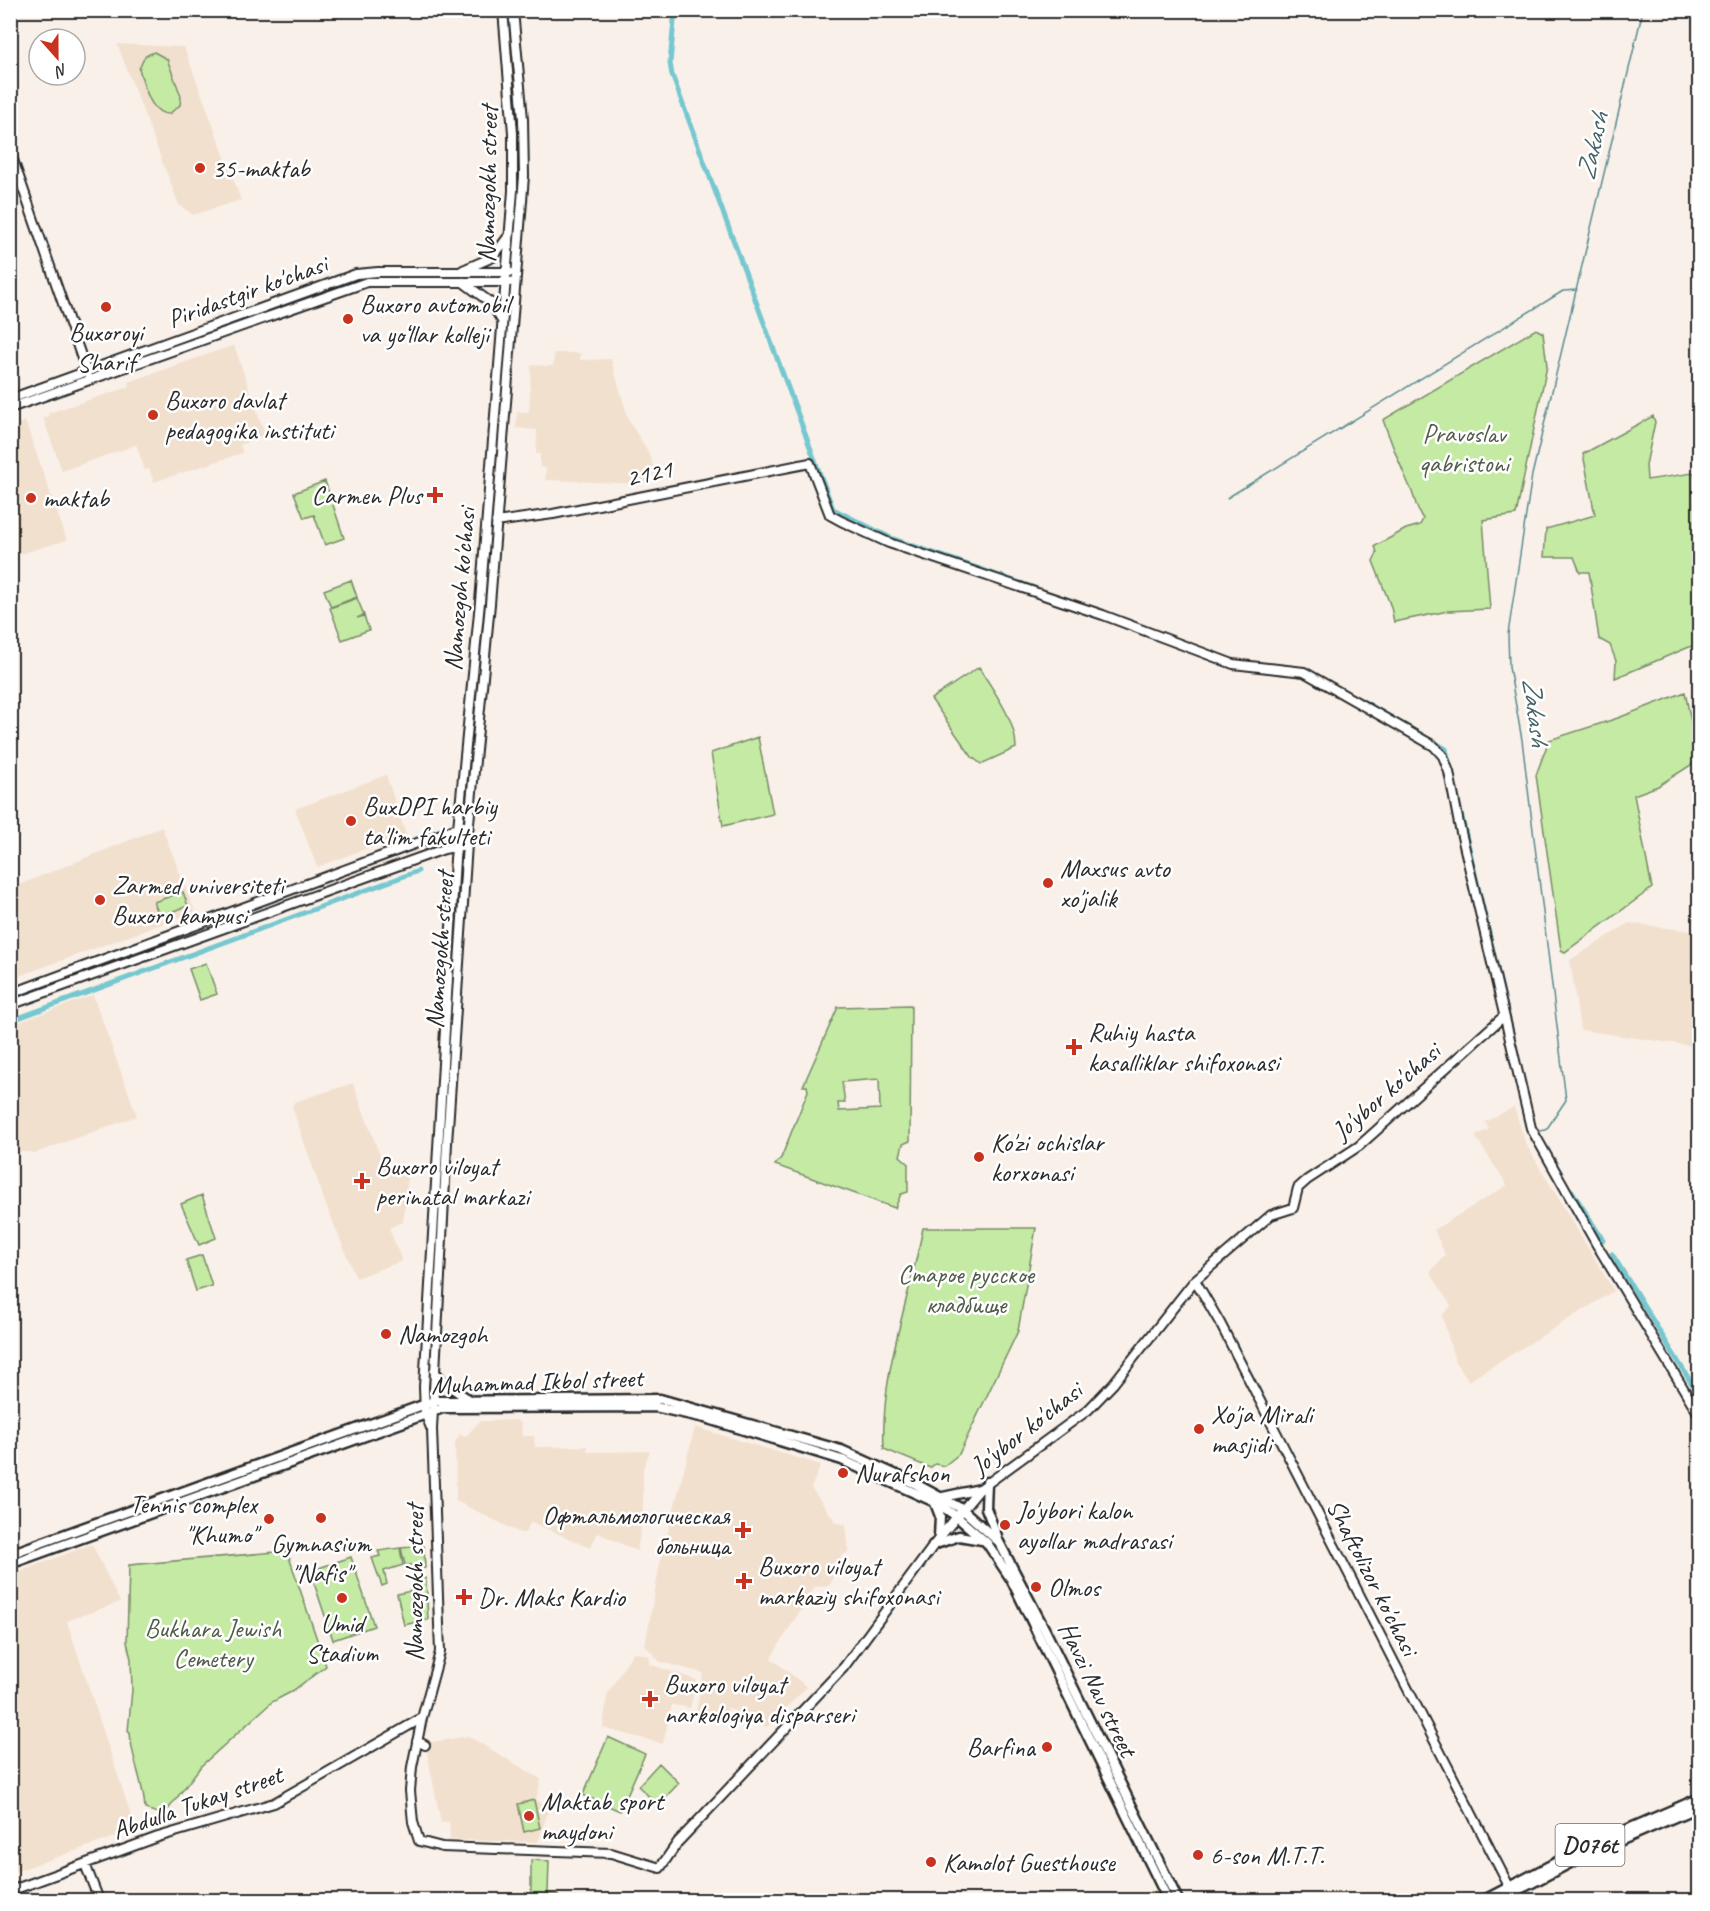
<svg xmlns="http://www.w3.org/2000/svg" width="1710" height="1911" font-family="Caveat,sans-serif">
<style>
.built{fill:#f2e0cf}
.green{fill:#c4eaa4;stroke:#788a68;stroke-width:1.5;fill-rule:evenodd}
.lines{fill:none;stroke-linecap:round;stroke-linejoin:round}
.stream{stroke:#58898e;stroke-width:1.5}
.canal{stroke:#76c7d0;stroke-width:5}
.secondary-casing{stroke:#2b2b2b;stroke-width:12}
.primary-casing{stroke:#2b2b2b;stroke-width:13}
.secondary{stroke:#fff;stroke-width:8}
.primary{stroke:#fff;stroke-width:8}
.poi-dot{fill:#c8321e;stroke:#fff;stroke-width:2}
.labels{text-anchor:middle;stroke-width:5;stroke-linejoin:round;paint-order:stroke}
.shield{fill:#fff;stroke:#6b6b6b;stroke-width:1.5}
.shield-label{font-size:24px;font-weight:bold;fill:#2b2b2b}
.poi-label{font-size:26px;fill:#2b2b2b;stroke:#fff;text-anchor:start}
.street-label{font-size:26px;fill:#2b2b2b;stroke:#fff}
.park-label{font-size:26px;fill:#515b49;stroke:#fff}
.water-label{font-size:27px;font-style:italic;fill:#456265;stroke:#fff}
</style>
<rect width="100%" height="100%" fill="#f9f1e9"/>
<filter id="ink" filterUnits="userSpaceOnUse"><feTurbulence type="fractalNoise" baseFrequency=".0167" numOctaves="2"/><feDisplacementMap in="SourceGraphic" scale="12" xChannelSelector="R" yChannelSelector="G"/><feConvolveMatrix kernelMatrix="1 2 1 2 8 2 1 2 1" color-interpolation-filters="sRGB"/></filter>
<g filter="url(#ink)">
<path class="built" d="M117 44 184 47 241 200 193 215 179 205Z
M234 345 265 435 240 445 243 453 154 482 149 469 145 470 136 445 62 471 43 418 49 416 48 413 129 387 128 382Z
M554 353H580V360L611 359 629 421 648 451 655 471 649 481 642 484 545 480 546 468 540 467V454H536L537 430 516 428 517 412H529L531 365 553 366Z
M25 421 67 540 11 557V427Z
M386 775 406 834 317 867 295 809Z
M162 827 195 912 11 979V888Z
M1629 923 1699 932V1047L1580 1030 1570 960Z
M93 995 137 1116 36 1153 11 1151V1025Z
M353 1083 384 1166 409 1168 403 1222 389 1228 402 1261 356 1278 325 1203 292 1107 294 1102Z
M1514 1107 1526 1144 1614 1291 1469 1381 1455 1362 1442 1315 1451 1306 1430 1272 1445 1255 1434 1230 1507 1185 1475 1136 1489 1129 1485 1122Z
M516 1420 521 1423 522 1436H534L535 1447 587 1446 588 1452 650 1451 643 1469V1516L637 1551 598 1533 590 1548 531 1522 525 1533H520L456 1501 455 1442 460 1434 465 1437 480 1421Z
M695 1427 821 1465 811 1488 837 1523 846 1524 849 1552 842 1555 830 1585 815 1587 771 1658 807 1687 767 1727 728 1708 724 1723 695 1718 703 1673 660 1662 645 1645 661 1558Z
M92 1544 120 1602 67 1621 136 1830 11 1873V1575Z
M633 1652 650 1656 649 1664 697 1680 690 1708 672 1705 663 1744 603 1728 607 1695Z
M468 1736 541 1779 536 1800 547 1806 548 1811 538 1842 450 1840 449 1822 441 1823 425 1743Z"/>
<path class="green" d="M154 52 167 59 181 96 180 105 169 114C149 114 145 85 139 69L145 56Z
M1536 329 1543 333 1547 366 1516 515 1483 520 1490 609 1448 611 1394 622 1391 607 1373 561 1377 553 1375 546 1406 529 1420 525 1423 519C1415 508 1415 496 1409 485 1399 463 1391 442 1383 420Z
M1653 416 1655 422 1646 465 1647 480 1699 472V643L1615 678 1616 661 1610 645 1599 639 1589 572H1580L1574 557H1544L1546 529 1595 515 1583 454Z
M325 481 344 538 325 545 314 515 304 518 294 493Z
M351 580 357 597 331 607 324 590Z
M357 598 364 615 357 618 364 616 369 630 342 640 330 608Z
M979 667C993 691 1016 719 1016 748L981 764 972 757 931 699Z
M1685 692 1699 760 1658 786 1634 795 1652 888 1565 952 1561 950 1536 775 1549 740 1618 718Z
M758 737 773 814 723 826 711 753Z
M183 892 188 906 159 916 154 902Z
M206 963 217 994 200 1000 189 969Z
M911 1005 910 1141 903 1144 900 1156 908 1163V1192L901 1194 895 1208 775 1165 781 1158 808 1091 807 1086H803L838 1007ZM879 1079 880 1109 839 1111 838 1103H845L842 1082Z
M202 1195 216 1238 199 1245 181 1204Z
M923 1228H1036L1018 1331 959 1454 944 1466 935 1464 930 1468 884 1449C880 1374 909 1301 923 1228Z
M202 1255 212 1286 196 1291 186 1260Z
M424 1546 425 1568 412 1569 411 1565H405L401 1548Z
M400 1548 403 1565 384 1571 387 1584 382 1586 372 1558 380 1556 378 1551Z
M287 1551 326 1666 291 1692 272 1702 201 1766 164 1815 145 1809C144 1783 131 1758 130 1732L128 1731 132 1690 131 1659 127 1642 129 1565Z
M351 1557 374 1626 333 1640 310 1571Z
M426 1578 428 1620 423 1621 418 1604 421 1621 404 1625 397 1594 415 1590 413 1580Z
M608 1737 645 1754 620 1811 583 1795Z
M659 1763 679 1783 658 1805 638 1786Z
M534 1800 540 1828 524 1832 518 1804Z
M531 1860 549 1861 548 1894 558 1895 557 1900H531Z"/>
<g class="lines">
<path class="stream" d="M1227 498 1563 291 1577 290
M1540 1131 1546 1130 1566 1100 1522 740 1509 667 1508 634 1532 475 1643 10"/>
<path class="canal" d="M675 10 670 63 672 75 833 509 891 538 1035 588
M1049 593 1137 624
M1359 699 1446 749 1517 1054
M10 1021 418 871
M1572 1191 1603 1240
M1612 1254 1700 1397"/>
<g class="secondary-casing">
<path id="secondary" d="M513 10 523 119 524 176 490 604 467 844 447 1143 432 1429 440 1652 422 1718 412 1767 410 1791 413 1822 419 1841 442 1847 611 1853 660 1868 678 1842 844 1667 939 1538 980 1489 1088 1410 1113 1384 1195 1280 1271 1215 1293 1208 1298 1188 1307 1180 1359 1146 1504 1016
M10 151 87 373
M463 270 493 257 507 238
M463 282 491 303 502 321
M10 399 356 274 378 272H509
M10 408 367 282H509
M496 522 553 514 810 463 830 515 841 521 889 543 1103 615 1233 664 1304 672 1434 746 1443 756 1449 772 1459 824 1531 1128 1597 1245 1700 1416
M10 994 463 826
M10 1005 444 849 461 846
M1195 1280 1220 1323 1512 1892
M431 1428 425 1413 424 1387 455 859 480 602 513 191V133L503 10
M417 1741 425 1745
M85 1864 99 1900
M10 1891 158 1837 274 1803 422 1718"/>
</g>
<g class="primary-casing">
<path id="primary" d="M434 1371 443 1382 468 1399
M987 1482 986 1508 997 1536
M943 1497 980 1489
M935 1503 940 1516 939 1538
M933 1545 959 1536 982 1540
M10 1554 434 1401 660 1399 841 1450 914 1483 962 1509 999 1542 1044 1628 1178 1900
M10 1564 443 1408 655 1407 705 1418 842 1460 935 1502 956 1516 987 1543 1011 1579 1168 1900
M1484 1900 1580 1850 1700 1798
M1499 1900 1578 1859 1700 1806"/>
</g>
<use href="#secondary" class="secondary"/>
<use href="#primary" class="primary"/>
</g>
</g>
<g class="poi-dot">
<circle cx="200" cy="168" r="6"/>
<circle cx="106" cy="307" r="6"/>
<circle cx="348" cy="319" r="6"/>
<circle cx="153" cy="415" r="6"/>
<path d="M432 486h6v6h6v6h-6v6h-6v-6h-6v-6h6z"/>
<circle cx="31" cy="498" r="6"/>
<circle cx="351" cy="821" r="6"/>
<circle cx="1048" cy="883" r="6"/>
<circle cx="100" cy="900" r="6"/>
<path d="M1071 1038h6v6h6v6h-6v6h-6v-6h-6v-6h6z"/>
<circle cx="979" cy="1157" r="6"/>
<path d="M359 1172h6v6h6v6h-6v6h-6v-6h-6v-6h6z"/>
<circle cx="386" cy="1334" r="6"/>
<circle cx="1199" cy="1429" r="6"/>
<circle cx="843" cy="1473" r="6"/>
<circle cx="321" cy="1518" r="6"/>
<circle cx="269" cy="1519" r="6"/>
<circle cx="1005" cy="1525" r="6"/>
<path d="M740 1521h6v6h6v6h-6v6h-6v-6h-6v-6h6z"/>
<path d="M741 1572h6v6h6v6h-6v6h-6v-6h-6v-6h6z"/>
<circle cx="1036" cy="1587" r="6"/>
<path d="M461 1588h6v6h6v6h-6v6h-6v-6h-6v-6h6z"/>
<circle cx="342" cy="1598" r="6"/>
<path d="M647 1690h6v6h6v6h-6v6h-6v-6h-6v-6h6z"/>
<circle cx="1047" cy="1747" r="6"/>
<circle cx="529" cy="1816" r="6"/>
<circle cx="1198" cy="1855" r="6"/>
<circle cx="931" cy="1862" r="6"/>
</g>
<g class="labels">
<rect class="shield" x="1555.5" y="1824" width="69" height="42" rx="4.5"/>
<g class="shield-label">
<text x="1590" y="1853">D076t</text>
</g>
<g class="poi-label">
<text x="212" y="177">35-maktab</text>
<text x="360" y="313">Buxoro avtomobil<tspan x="360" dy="30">va yo‘llar kolleji</tspan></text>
<text x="106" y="341" text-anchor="middle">Buxoroyi<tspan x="106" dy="30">Sharif</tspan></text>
<text x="165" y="409">Buxoro davlat<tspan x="165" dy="30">pedagogika instituti</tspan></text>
<text x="422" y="504" text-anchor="end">Carmen Plus</text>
<text x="43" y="507">maktab</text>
<text x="363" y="815">BuxDPI harbiy<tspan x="363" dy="30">ta'lim fakulteti</tspan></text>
<text x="1060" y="877">Maxsus avto<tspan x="1060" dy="30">xo'jalik</tspan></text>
<text x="112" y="894">Zarmed universiteti<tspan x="112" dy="30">Buxoro kampusi</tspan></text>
<text x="1088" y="1041">Ruhiy hasta<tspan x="1088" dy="30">kasalliklar shifoxonasi</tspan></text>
<text x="991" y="1151">Ko'zi ochislar<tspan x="991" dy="30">korxonasi</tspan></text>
<text x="376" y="1175">Buxoro viloyat<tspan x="376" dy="30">perinatal markazi</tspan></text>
<text x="398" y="1343">Namozgoh</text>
<text x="1211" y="1423">Xo'ja Mirali<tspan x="1211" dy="30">masjidi</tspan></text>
<text x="855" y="1482">Nurafshon</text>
<text x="257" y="1513" text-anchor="end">Tennis complex<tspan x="257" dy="30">"Khumo"</tspan></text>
<text x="1017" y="1519">Jo'ybori kalon<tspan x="1017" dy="30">ayollar madrasasi</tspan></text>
<text x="730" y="1524" text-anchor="end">Офтальмологическая<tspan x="730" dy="30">больница</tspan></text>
<text x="321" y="1552" text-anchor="middle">Gymnasium<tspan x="321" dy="30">"Nafis"</tspan></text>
<text x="758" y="1575">Buxoro viloyat<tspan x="758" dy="30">markaziy shifoxonasi</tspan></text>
<text x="1048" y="1596">Olmos</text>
<text x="478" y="1606">Dr. Maks Kardio</text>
<text x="342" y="1632" text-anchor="middle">Umid<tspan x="342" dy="30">Stadium</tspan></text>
<text x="664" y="1693">Buxoro viloyat<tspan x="664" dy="30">narkologiya disparseri</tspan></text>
<text x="1035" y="1756" text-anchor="end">Barfina</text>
<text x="541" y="1810">Maktab sport<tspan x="541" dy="30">maydoni</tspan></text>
<text x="1210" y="1864">6-son M.T.T.</text>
<text x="943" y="1871">Kamolot Guesthouse</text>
</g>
<g class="street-label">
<text transform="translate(487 184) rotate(-89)" y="9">Namozgokh street</text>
<text transform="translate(247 291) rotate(-20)" y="9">Piridastgir ko'chasi</text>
<text transform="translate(649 473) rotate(-12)" y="9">2121</text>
<text transform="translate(459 589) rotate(-85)" y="9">Namozgoh ko'chasi</text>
<text transform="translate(439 950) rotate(-86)" y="9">Namozgokh street</text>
<text transform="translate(1386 1091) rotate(-41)" y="9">Jo'ybor ko'chasi</text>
<text transform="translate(537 1381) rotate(-2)" y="9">Muhammad Ikbol street</text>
<text transform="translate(1026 1428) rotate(-38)" y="9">Jo'ybor ko'chasi</text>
<text transform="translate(1373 1577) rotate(63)" y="9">Shaftolizor ko'chasi</text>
<text transform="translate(414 1583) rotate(-90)" y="9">Namozgokh street</text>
<text transform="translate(1098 1689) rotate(64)" y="9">Havzi Nav street</text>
<text transform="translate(197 1802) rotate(-19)" y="9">Abdulla Tukay street</text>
</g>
<g class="park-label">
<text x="1464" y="442">Pravoslav<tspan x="1464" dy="30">qabristoni</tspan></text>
<text x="966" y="1283">Старое русское<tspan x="966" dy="30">кладбище</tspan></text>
<text x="213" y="1637">Bukhara Jewish<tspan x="213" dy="30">Cemetery</tspan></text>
</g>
<g class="water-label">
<text transform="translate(1592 146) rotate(-77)" y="9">Zakash</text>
<text transform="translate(1536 712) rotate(83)" y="9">Zakash</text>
</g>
</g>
<rect width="1710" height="1911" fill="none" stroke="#fff" stroke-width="36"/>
<rect x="18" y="18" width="1674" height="1875" fill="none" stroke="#2b2b2b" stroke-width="2" filter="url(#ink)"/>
<g transform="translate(57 57) rotate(159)"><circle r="28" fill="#ffffff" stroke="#aaaaaa" stroke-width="1.5"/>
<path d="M0-4.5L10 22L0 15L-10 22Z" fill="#c8321e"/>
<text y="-9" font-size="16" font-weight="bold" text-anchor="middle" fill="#2b2b2b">N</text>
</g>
</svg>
